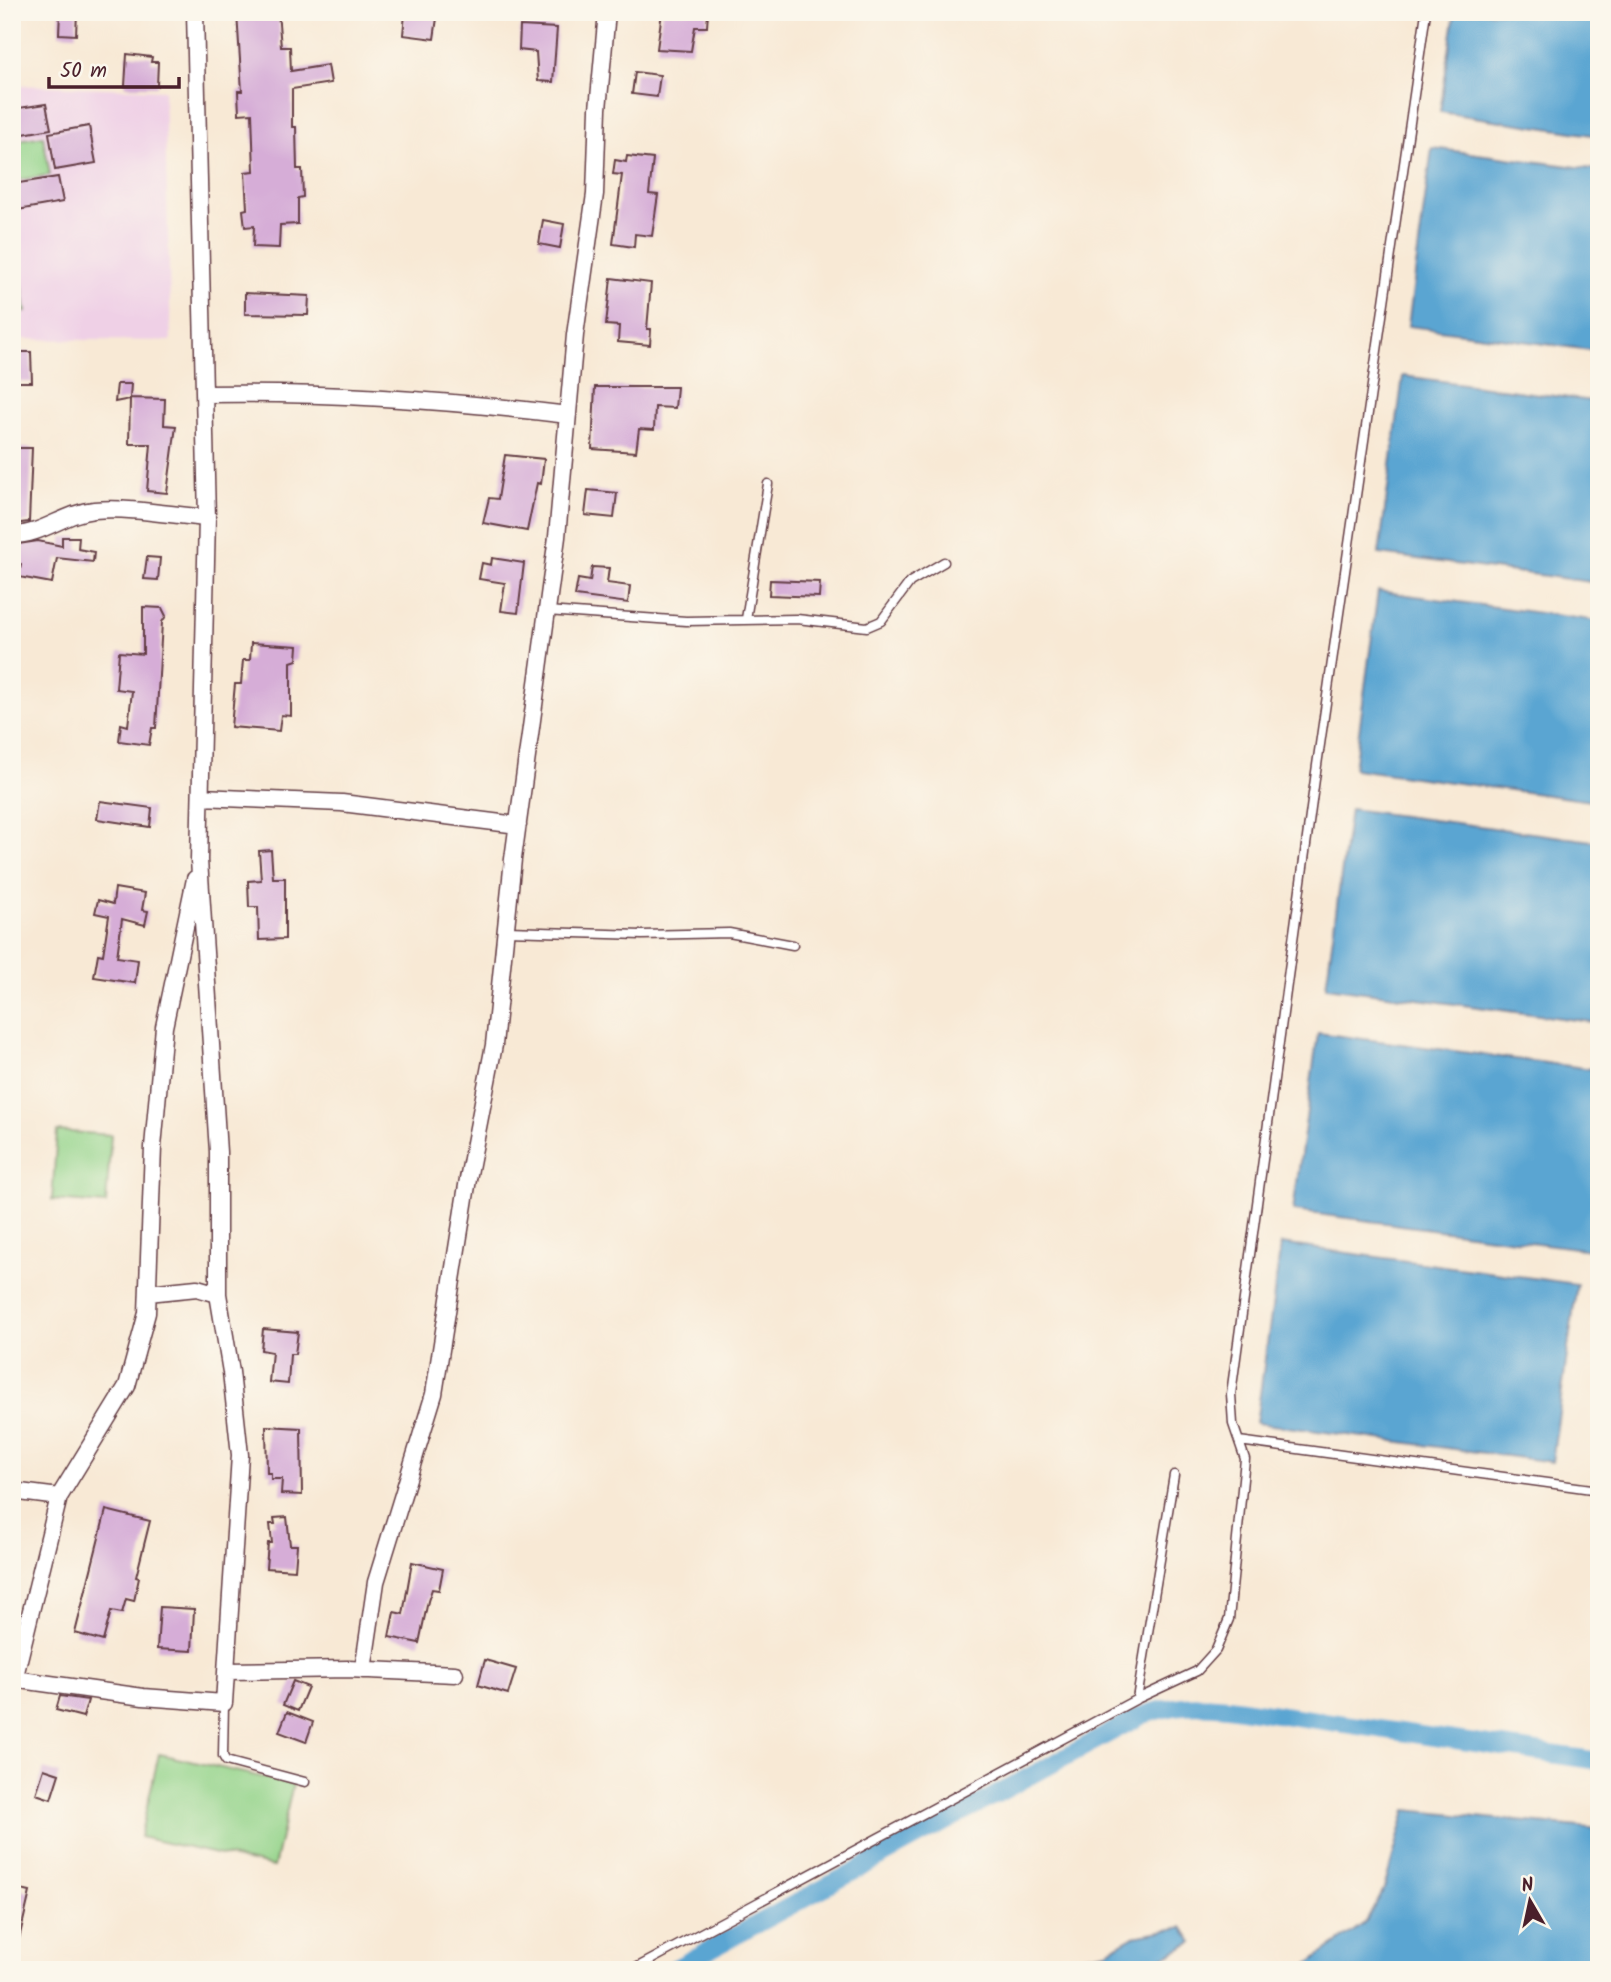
<svg xmlns="http://www.w3.org/2000/svg" width="1611" height="1982" font-family="Kalam,sans-serif">
<style>
.built{fill:#efd0e6}
.green{fill:#93d389;stroke:#6e795a;stroke-width:2}
.water{fill:#5aa5d2;stroke:#52627e;stroke-width:2}
.lines{fill:none;stroke-linecap:round;stroke-linejoin:round}
.canal{stroke:#5aa5d2;stroke-width:18}
.building{fill:#d6add7}
.service-casing{stroke:#643d44;stroke-width:11}
.minor-casing{stroke:#643d44;stroke-width:19}
.service{stroke:#fff;stroke-width:8}
.minor{stroke:#fff;stroke-width:16}
</style>
<rect width="100%" height="100%" fill="#fbf7ec"/>
<filter id="ink" filterUnits="userSpaceOnUse"><feTurbulence type="fractalNoise" baseFrequency=".0143" numOctaves="2"/><feDisplacementMap in="SourceGraphic" scale="14" xChannelSelector="R" yChannelSelector="G"/><feConvolveMatrix kernelMatrix="1 2 1 2 8 2 1 2 1" color-interpolation-filters="sRGB"/></filter>
<filter id="wash" filterUnits="userSpaceOnUse"><feTurbulence type="fractalNoise" baseFrequency=".00686" numOctaves="4" result="noise"/><feDisplacementMap in="SourceGraphic" scale="28" xChannelSelector="R" yChannelSelector="G"/><feGaussianBlur stdDeviation="1.57" result="paint"/><feColorMatrix in="noise" values="0 0 0 0 0 0 0 0 0 0 0 0 0 0 0 0 0 1.4 0 .05"/><feComposite in="paint" operator="in"/></filter>
<g filter="url(#wash)">
<rect width="100%" height="100%" fill="#f8e9d5"/>
<path class="built" d="M12 85 164 90 171 341 12 339Z"/>
<path class="green" d="M43 136 50 175 12 181V141Z
M12 238H15L26 312 12 314Z
M57 1131 111 1135 106 1204 52 1200Z
M159 1754 293 1784 274 1867 140 1837Z"/>
<path class="water" d="M1455 12H1599V136L1440 112Z
M1432 148 1599 170V351L1408 326Z
M1403 376 1599 402V583L1379 554Z
M1378 591 1599 621V802L1354 769Z
M1350 809 1599 842V1023L1326 987Z
M1318 1033 1599 1070V1186L1590 1250 1293 1211Z
M1281 1244 1577 1284 1552 1462 1256 1423Z
M1406 1810 1599 1829V1970H1307L1308 1964 1366 1922 1384 1889Z
M1183 1927 1193 1942 1156 1961 1155 1970H1016L1107 1951 1134 1936Z"/>
<g class="lines">
<path class="canal" d="M672 1970 1143 1715C1176 1704 1194 1704 1228 1707L1599 1761"/>
</g>
<g id="blocks">
<path class="building" d="M60 12H77L76 35 59 34Z
M278 12 281 47H290L291 71 328 65 331 83 292 89V127H296L297 169H302L303 197 298 198V224L280 225 279 248 253 247 254 226 245 227 243 210 247 209 245 172 254 171 252 113 239 114 238 91H242L237 13Z
M662 12H708L707 27H695L691 51 657 49Z
M405 14 437 18 434 39 403 35Z
M520 26 557 28 553 82 538 81 536 52 519 50Z
M127 54 152 57 151 62H158L157 86H125Z
M635 72 660 75 657 97 632 94Z
M46 104 51 129 12 136V109Z
M89 126 96 163 55 170 49 133Z
M627 156 653 159 649 194 658 195 652 236 635 234 634 247 613 244 622 175 613 174 615 160 626 162Z
M58 177 63 202 12 211V184Z
M543 220 564 224 560 248 539 244Z
M611 278 651 283 647 329H651L650 345 618 342 619 326 606 325Z
M245 293 309 296 308 315 245 314Z
M12 352H31L32 382H12Z
M117 384H131L130 398 165 399 164 425 176 426 167 493 147 491 151 444H129L130 399 115 402Z
M595 387H677L675 408 655 407 654 430 639 429 636 452 592 449Z
M12 448H32L29 522 12 524Z
M505 455 544 459 541 484 537 483 527 531 483 523 489 498 498 499Z
M588 490 617 493 614 518 585 515Z
M62 537H79L78 549 94 552 93 562 57 558 52 583 19 577 21 564 12 562V545L38 541 62 546Z
M147 557 160 558 158 580 144 579Z
M492 558 524 563 518 613 501 611 505 583 479 579 482 563 491 565Z
M592 567 609 568 607 583 630 586 628 603 575 596 578 579 590 581Z
M770 580 820 582 819 597 769 595Z
M143 607 162 608 166 616 162 622 156 728H152L149 745 119 741 121 724 128 726 132 691 116 689 119 652 143 654Z
M251 643 298 646 297 660 291 662V716L281 715 279 731 231 727 235 684H241L243 660H250Z
M100 801 152 808 150 827 97 819Z
M271 850 273 878H285V939L259 940 258 907H249L248 881 261 880 259 851Z
M115 888 145 893 142 910 148 911 145 925 122 919 117 957 138 960 135 983 94 977 98 954 103 955 109 916 95 913 98 900 113 904Z
M263 1329 298 1332 295 1354H290L288 1384 269 1382 272 1352 261 1350Z
M266 1426 301 1428 302 1495 281 1494 282 1479H271V1473H267Z
M106 1510 150 1521 136 1577 139 1578 134 1601 126 1599 122 1613 111 1611 103 1641 75 1633Z
M287 1517 290 1545H297L295 1570 266 1568 268 1543H272L270 1524H275L274 1518Z
M412 1562 443 1569 439 1590 432 1589 428 1601 419 1643 389 1637 394 1612 403 1614Z
M160 1607 194 1609 192 1651 157 1649Z
M485 1660 516 1669 508 1694 478 1685Z
M293 1681 308 1687 298 1711 283 1705Z
M60 1696 88 1700 83 1717 56 1710Z
M287 1712 313 1722 306 1742 279 1732Z
M44 1769 59 1774 51 1799 36 1794Z
M12 1888 30 1892 18 1943 12 1942Z"/>
</g>
</g>
<g filter="url(#ink)">
<use href="#blocks" fill-opacity="0" stroke="#643d44" stroke-width="2"/>
<g class="lines">
<g class="service-casing">
<path id="service" d="M547 611 686 621 797 619 867 627 881 621 910 582 944 562
M746 619 768 484
M507 931 642 935 729 933 793 945
M1239 1441 1599 1490
M1137 1699 1174 1475
M224 1703 223 1756 226 1761 305 1782
M632 1970 1137 1699 1197 1671 1216 1650 1229 1619 1245 1459 1233 1424 1231 1394 1315 779 1426 12"/>
</g>
<g class="minor-casing">
<path id="minor" d="M204 394C326 392 447 400 568 415
M12 535C43 535 64 513 94 510 131 507 170 515 207 518
M202 797 342 803 518 825
M148 1293 197 1288 218 1294
M12 1491 59 1497
M363 1670 376 1582 434 1394 468 1179 494 1045 513 859 557 537 575 335 595 194 598 109 607 12
M227 1671 348 1669 455 1674
M14 1679 143 1697 224 1703 240 1455 231 1372 218 1294V1152L199 860 207 518 195 12
M12 1688 59 1497 127 1386 147 1313 153 1147 164 1027 195 879"/>
</g>
<use href="#service" class="service"/>
<use href="#minor" class="minor"/>
</g>
</g>
<rect width="1611" height="1982" fill="none" stroke="#fbf7ec" stroke-width="42"/>
<g transform="translate(1530 1901) rotate(351)" stroke="#fbf7ec" stroke-width="5" paint-order="stroke">
<path d="M0-5L12 26L0 18L-12 26Z" fill="#4a1f2b"/>
<text y="-10" font-size="19" font-weight="bold" text-anchor="middle" fill="#4a1f2b">N</text>
</g>
<path d="M49 77v10h130v-10" fill="none" stroke="#4a1f2b" stroke-width="3.5"/>
<text x="60" y="77" font-size="21" fill="#4a1f2b" stroke="#fbf7ec" stroke-width="5" paint-order="stroke">50 m</text>
</svg>
